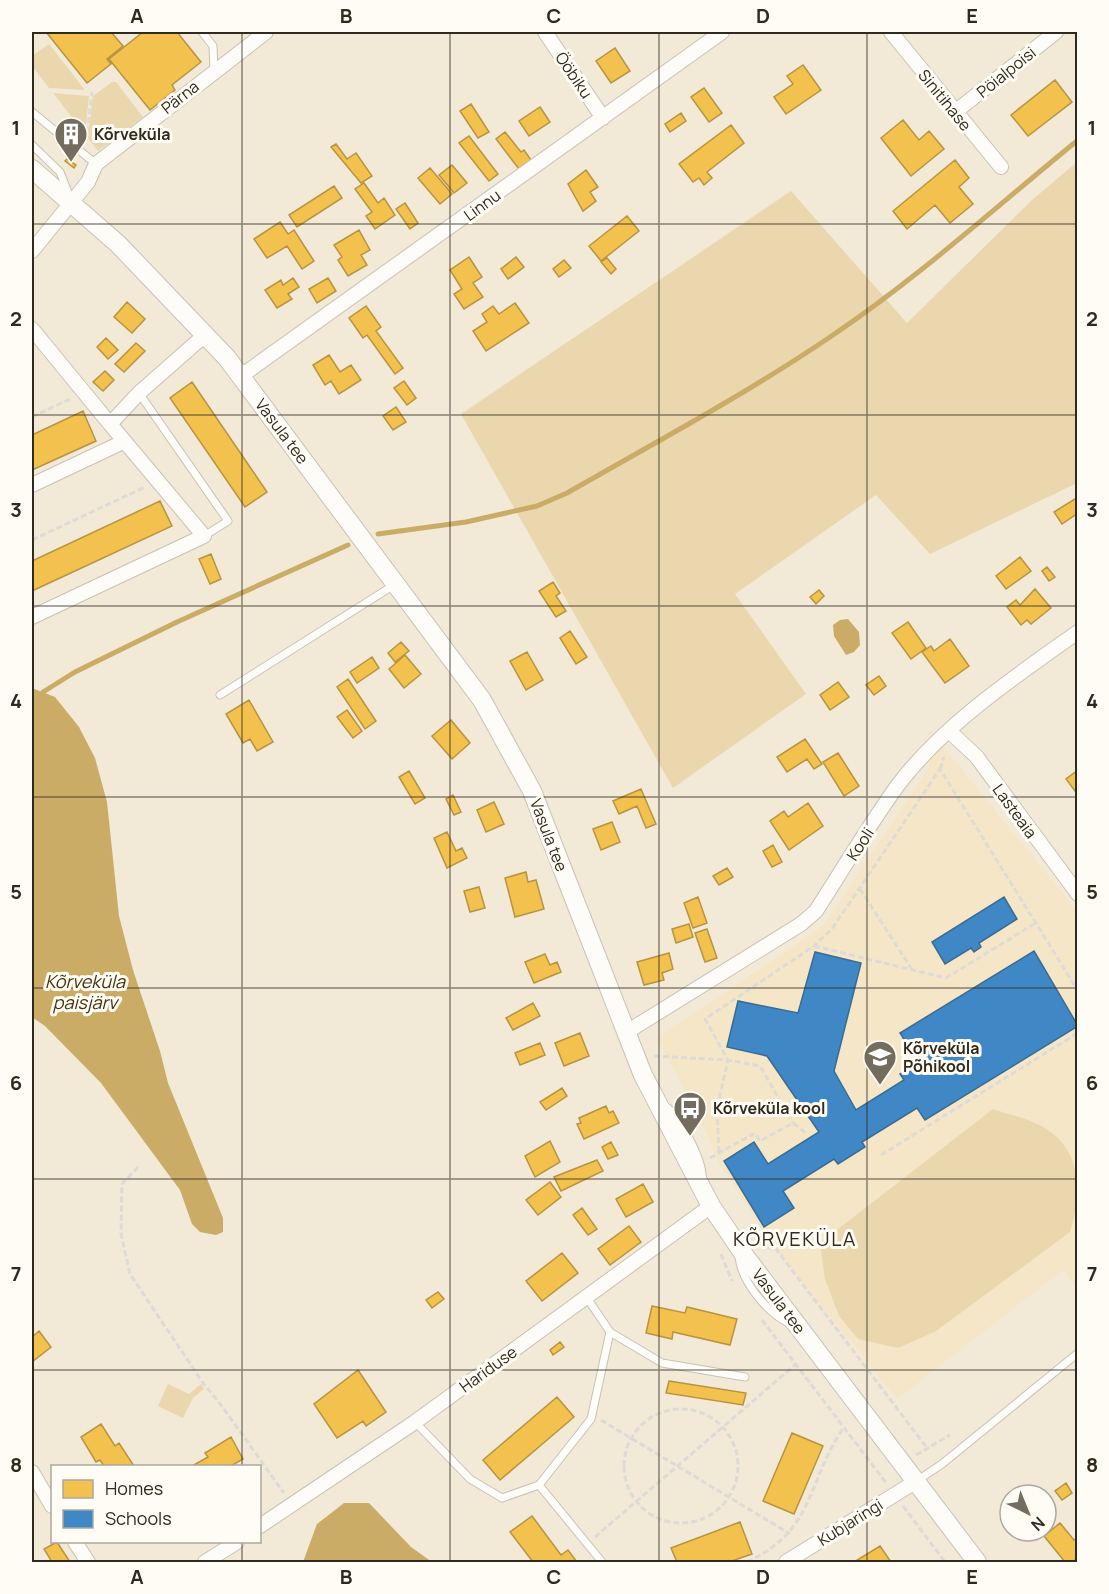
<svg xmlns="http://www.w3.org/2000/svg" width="1109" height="1594" font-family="Manrope,sans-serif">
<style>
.built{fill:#f5e6c8}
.green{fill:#ebd7ae}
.water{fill:#caac66}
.homes{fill:#f2c14e;stroke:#b89440;stroke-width:1.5}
.schools{fill:#3f88c5;stroke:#3a6c93;stroke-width:1.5}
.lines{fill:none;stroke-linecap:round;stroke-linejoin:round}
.stream{stroke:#caac66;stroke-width:5}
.service-casing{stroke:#c9c2b4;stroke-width:9}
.minor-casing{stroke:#c9c2b4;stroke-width:16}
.tertiary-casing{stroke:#c9c2b4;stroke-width:20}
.path{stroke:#dedbd6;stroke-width:3;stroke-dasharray:6 3;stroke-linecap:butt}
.service{stroke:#fdfcf9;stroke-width:7}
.minor{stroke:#fdfcf9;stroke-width:14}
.tertiary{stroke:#fdfcf9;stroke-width:18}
.grid{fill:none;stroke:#302a1e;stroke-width:1.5;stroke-opacity:0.55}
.labels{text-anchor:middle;stroke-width:6;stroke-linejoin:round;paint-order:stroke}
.street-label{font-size:16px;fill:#302a1e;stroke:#fffcf5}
.poi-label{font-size:16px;font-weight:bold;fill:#302a1e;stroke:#fffcf5;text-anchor:start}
.water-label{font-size:18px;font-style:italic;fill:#44330c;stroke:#fffcf5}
.quarter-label{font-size:20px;letter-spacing:1.5px;fill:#302a1e;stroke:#fffcf5}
.neatline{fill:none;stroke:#302a1e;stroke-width:2}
.grid-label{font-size:20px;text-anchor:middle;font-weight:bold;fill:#302a1e}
</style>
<rect width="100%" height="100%" fill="#f2e9d7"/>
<path class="built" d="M929 729 1077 911V1287L1063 1270 897 1399 765 1235 718 1161 707 1133 657 1038 823 926 929 767Z"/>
<path class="green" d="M49 44 85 90 49 88 32 66V56Z
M112 82H116L143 117 98 151 88 138 93 96Z
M53 93 89 96 85 134Z
M1077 162V483L930 554 876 495 735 594 806 694 673 788 461 414 791 191 907 323 1032 200Z
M993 1109C1007 1114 1023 1117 1037 1124 1082 1144 1083 1192 1070 1232L936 1331 898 1348 858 1339 839 1316 825 1279 820 1243Z
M168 1384 189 1394 201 1384 204 1389 193 1398 183 1418 158 1406Z"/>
<path class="water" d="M848 619 859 632 860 645 854 652 846 655 834 636 833 625 840 620Z
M32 688 55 697 79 727 95 758 107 802 119 916 133 970 160 1051 168 1083 223 1218V1232L216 1235 200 1232 192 1224 180 1190 101 1083 45 1026 32 1017Z
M344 1503H369L411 1547 432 1562H303L317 1524Z"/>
<path class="homes" d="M46 32H111L123 46 107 59 111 64 87 83Z
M143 32H177L201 62 172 85 175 90 150 110 109 59Z
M615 48 630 71 611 83 596 61Z
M803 65 821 90 786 114 774 97 793 84 787 76Z
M1055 80 1072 102 1028 136 1011 115Z
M704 88 722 113 709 122 691 97Z
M471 104 489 132 478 138 460 111Z
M540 107 550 122 529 136 519 121Z
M681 113 686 121 670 132 665 124Z
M903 120 919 140 929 131 944 149 911 176 881 138Z
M731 125 744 143 707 172 712 178 704 185 699 178 693 182 679 164Z
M505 132 521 152 524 150 531 160 519 169 496 139Z
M469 136 498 174 489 181 459 143Z
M336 144 347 159 356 153 372 176 361 183 331 147Z
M67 159 76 165 74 168 65 161Z
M955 160 969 178 959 187 973 204 950 223 935 205 907 229 893 211Z
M452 165 467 183 454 193 439 175Z
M430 168 452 194 440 204 418 178Z
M586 170 598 187 590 192 596 201 583 211 568 184Z
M364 183 378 203 384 198 395 215 375 229 366 216 372 212 355 189Z
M334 186 342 198 297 227 289 215Z
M405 203 418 223 410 229 396 209Z
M627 216 639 231 601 261 589 246Z
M280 222 288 234 294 230 314 261 302 269 287 246 267 258 254 239Z
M359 230 370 250 361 255 367 265 348 276 338 260 342 257 334 245Z
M469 257 482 277 473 283 483 297 464 309 454 294 462 289 450 270Z
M516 257 524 267 508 279 501 269Z
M607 258 616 269 611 274 601 262Z
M564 260 571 268 559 277 553 269Z
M293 278 299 287 288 294 292 299 277 308 265 290 281 280 283 285Z
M328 278 336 291 317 303 309 289Z
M127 302 145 319 132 333 114 317Z
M515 303 529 323 486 351 473 331 487 322 482 314 493 306 499 314Z
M366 306 381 327 376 331 403 368 395 374 367 335 363 338 349 318Z
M106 338 118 350 108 359 97 347Z
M136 343 145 351 124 372 115 364Z
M329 355 340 372 351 365 361 380 339 394 331 381 325 385 313 365Z
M105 371 114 380 103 391 93 382Z
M404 381 416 398 407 405 394 388Z
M192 382 267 492 245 507 170 398Z
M396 407 406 422 393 430 383 416Z
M83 411 96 441 32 470V435Z
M1078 497V513L1062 524 1054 512Z
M160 501 172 526 32 591V561Z
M211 554 221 579 210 584 199 559Z
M1020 557 1031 571 1006 589 996 576Z
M1047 567 1055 577 1049 581 1042 571Z
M553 582 560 593 556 596 566 611 556 617 539 591Z
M1035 589 1051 608 1031 624 1027 620 1021 625 1007 607 1016 600 1020 605Z
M819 590 824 596 816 604 810 597Z
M908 622 926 648 911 659 892 633Z
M570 631 587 657 576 664 560 638Z
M950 639 969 666 945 683 922 652 931 646 934 651Z
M401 642 409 651 395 662 388 653Z
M527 652 543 680 526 690 510 661Z
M405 655 421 674 404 688 389 669Z
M372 657 379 668 357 683 350 672Z
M879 676 886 686 874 695 866 685Z
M348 679 376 721 365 729 337 687Z
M838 682 849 697 830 710 820 695Z
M249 700 273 742 257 751 250 739 243 743 226 714Z
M347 710 362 731 353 738 337 717Z
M451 720 470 743 452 759 432 736Z
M805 739 822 764 814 769 807 759 787 772 777 757Z
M838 753 859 786 844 796 823 762Z
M1078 770V789L1075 791 1066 779Z
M409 771 425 798 415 804 399 777Z
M641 789 656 824 646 828 637 806 619 814 613 801Z
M453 795 461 812 454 815 446 799Z
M494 802 504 824 486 832 477 810Z
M808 803 823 826 789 850 770 821 784 811 788 817Z
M612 822 620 842 601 850 593 829Z
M447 832 456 851 462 848 467 858 447 868 434 838Z
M773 845 782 862 772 867 763 851Z
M727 868 733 877 719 885 713 876Z
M526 872 528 882 536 880 544 909 515 917 505 878Z
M479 887 485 908 470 912 464 891Z
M698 897 707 923 693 928 684 903Z
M689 924 693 937 676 943 672 929Z
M707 929 717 958 705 962 695 933Z
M669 953 673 969 662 973 664 980 644 985 637 962Z
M545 954 550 965 557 962 561 972 534 983 525 962Z
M533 1003 540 1016 513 1030 506 1018Z
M580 1033 589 1056 564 1066 555 1043Z
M540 1043 545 1055 520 1065 515 1053Z
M562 1088 567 1096 546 1110 540 1102Z
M606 1106 609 1113 613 1111 619 1123 584 1139 577 1124 581 1123 579 1118Z
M550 1141 560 1162 535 1177 525 1156Z
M611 1142 618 1155 608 1159 602 1147Z
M597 1160 603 1171 561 1191 554 1177Z
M550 1182 561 1197 538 1215 526 1200Z
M643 1184 653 1202 626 1217 616 1199Z
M582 1208 597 1229 588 1235 573 1215Z
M629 1226 641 1242 610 1265 598 1249Z
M562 1253 578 1273 542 1301 526 1281Z
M438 1292 444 1299 432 1308 426 1300Z
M652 1306 685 1313 687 1307 737 1319 730 1345 673 1332 672 1339 646 1333Z
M39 1331 51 1347 32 1362V1337Z
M560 1342 564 1347 553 1355 550 1350Z
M358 1370 386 1412 366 1426 363 1421 337 1438 314 1404Z
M669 1381 746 1393 743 1405 666 1393Z
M557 1397 574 1417 500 1480 483 1460Z
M101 1424 115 1446 119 1443 134 1466H104L100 1460 96 1462 81 1437Z
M792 1433 823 1446 794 1514 763 1501Z
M231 1437 243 1459 231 1466H192L208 1457 205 1453Z
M1066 1483 1072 1493 1062 1500 1055 1491Z
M532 1516 561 1555 568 1550 577 1562H533L510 1532Z
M740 1522 752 1554 729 1562H677L671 1548Z
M1060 1523 1074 1540 1078 1537V1558L1072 1562H1065L1044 1536Z
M57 1542 70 1562H52L44 1549Z
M880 1546 891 1562H854Z"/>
<path class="schools" d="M1004 897 1017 919 979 943 981 947 974 952 971 948 945 964 932 942Z
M1034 951 1078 1026 925 1120 917 1108 862 1142 865 1147 838 1164 834 1159 783 1191 794 1208 764 1227 724 1161 754 1142 768 1164 819 1132 767 1056 727 1047 738 1001 798 1013 815 952 861 963 834 1071 856 1110 904 1080 900 1074 919 1063 900 1033Z"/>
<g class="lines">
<path class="stream" d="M378 534 466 522 537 506 567 493C656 442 748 393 833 335 919 277 997 206 1078 140
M43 692 75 672 177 622 348 545"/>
<g class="service-casing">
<path id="service" d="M202 32 213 46 214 72
M32 112 96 164
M32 145 60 172 69 195
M139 393 228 521 204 536
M220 695 394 585
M668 1108C682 1122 704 1161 702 1180
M739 1257C742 1282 766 1311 788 1323
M610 1332 662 1363 745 1377
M415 1422 470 1479 502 1498 539 1485 591 1419 610 1332 587 1298
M918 1480 942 1464 1078 1353
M539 1485 602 1562"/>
</g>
<g class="minor-casing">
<path id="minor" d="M545 32 603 118
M891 32 1001 167
M955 112 1056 32
M32 251 88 182 96 164 266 32
M32 329 110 424
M241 376 722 32
M32 485 123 442
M32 617 204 536 110 424 139 393 206 334
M949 731 976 756 1078 894
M625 1033 801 924 816 911C843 869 869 825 898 785 943 725 1017 675 1078 632
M32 1472 52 1506
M260 1526 415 1422 711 1206
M75 1542 88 1562
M205 1562 237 1542
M786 1562 915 1482"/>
</g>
<g class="tertiary-casing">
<path id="tertiary" d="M32 169 118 244 227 358 482 700 532 791 643 1075 711 1206 747 1259 977 1562"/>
</g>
<path class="path" d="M86 141 92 92
M32 417 70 399
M32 540 145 487
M940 769 944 757
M860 889 911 968
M814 946 946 978 1034 924
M654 1056 728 1060 760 1066 793 1123
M719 1152 717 1108 728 1060 705 1019 814 946 832 929 940 769 1078 991
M881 1155 1078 1033
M710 1158 755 1133 760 1141 793 1123 806 1133
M138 1167 122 1184 121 1234 130 1274 203 1383 221 1405 284 1493
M766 1247 776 1249 927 1448
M721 1254 732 1281
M762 1320 887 1484
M624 1466a57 57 0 1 1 114 0a57 57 0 1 1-114 0Z
M601 1420 790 1534
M916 1455 950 1435
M903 1506 945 1562
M595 1537 796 1364
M747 1562C816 1530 806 1482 844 1427"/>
<use href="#service" class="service"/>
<use href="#minor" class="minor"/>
<use href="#tertiary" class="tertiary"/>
</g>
<path class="grid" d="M242 32V1466M450 32V1562M659 32V1562M867 32V1562M32 224H1078M32 415H1078M32 606H1078M32 797H1078M32 988H1078M32 1179H1078M32 1370H1078M242 1542V1562"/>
<defs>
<g id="building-pin" transform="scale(1.725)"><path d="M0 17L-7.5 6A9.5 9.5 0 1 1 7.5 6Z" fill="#746d5f" stroke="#fffcf5"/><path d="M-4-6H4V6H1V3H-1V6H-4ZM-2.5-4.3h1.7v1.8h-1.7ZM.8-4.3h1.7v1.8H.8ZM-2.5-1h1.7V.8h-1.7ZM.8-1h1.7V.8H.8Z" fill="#fff"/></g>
<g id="school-pin" transform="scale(1.725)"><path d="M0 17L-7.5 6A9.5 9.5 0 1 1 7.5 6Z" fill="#746d5f" stroke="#fffcf5"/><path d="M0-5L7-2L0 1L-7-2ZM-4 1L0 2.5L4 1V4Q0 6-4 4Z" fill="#fff"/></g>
<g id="bus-pin" transform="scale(1.725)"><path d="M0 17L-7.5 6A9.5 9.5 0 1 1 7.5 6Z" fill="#746d5f" stroke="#fffcf5"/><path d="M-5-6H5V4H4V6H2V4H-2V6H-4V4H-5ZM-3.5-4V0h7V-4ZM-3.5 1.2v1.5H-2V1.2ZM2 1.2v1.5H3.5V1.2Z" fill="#fff"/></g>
</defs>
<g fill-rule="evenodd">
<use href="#building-pin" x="71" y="134"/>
<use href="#school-pin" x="880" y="1057"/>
<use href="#bus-pin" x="690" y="1108"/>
</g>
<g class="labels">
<g class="street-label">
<text transform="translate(1006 72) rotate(-39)" y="6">Pöialpoisi</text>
<text transform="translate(574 75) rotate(56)" y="6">Ööbiku</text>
<text transform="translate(180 97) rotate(-38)" y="6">Pärna</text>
<text transform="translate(945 100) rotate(51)" y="6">Sinitihase</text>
<text transform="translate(482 205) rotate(-36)" y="6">Linnu</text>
<text transform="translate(282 431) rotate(53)" y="6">Vasula tee</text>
<text transform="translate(1015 811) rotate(54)" y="6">Lasteaia</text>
<text transform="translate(549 835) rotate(69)" y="6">Vasula tee</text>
<text transform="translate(860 844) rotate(-57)" y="6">Kooli</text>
<text transform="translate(779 1301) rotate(53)" y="6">Vasula tee</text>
<text transform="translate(488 1369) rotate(-36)" y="6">Hariduse</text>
<text transform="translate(850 1522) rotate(-32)" y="6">Kubjaringi</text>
</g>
<g class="poi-label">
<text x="94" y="140">Kõrveküla</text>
<text x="903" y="1054">Kõrveküla<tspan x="903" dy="18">Põhikool</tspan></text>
<text x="713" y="1114">Kõrveküla kool</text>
</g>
<g class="water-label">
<text x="85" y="988">Kõrveküla<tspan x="85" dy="21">paisjärv</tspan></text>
</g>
<g class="quarter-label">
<text x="795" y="1246">KÕRVEKÜLA</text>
</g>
</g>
<rect width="1109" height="1594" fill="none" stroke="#fffcf5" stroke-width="66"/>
<rect x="51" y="1465" width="210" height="78" fill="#fffcf5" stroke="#aca89f" stroke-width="1.5"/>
<rect x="63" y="1480" width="30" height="18" fill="#f2c14e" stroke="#aca89f" stroke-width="1.5"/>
<text x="105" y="1495" font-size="18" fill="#302a1e">Homes</text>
<rect x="63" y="1510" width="30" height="18" fill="#3f88c5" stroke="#aca89f" stroke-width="1.5"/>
<text x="105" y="1525" font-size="18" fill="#302a1e">Schools</text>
<g transform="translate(1028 1513) rotate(137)"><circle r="28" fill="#fffcf5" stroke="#aca89f" stroke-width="1.5"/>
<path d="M0-4.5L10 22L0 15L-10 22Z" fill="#746d5f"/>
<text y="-9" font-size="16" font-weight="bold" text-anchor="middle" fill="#302a1e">N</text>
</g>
<rect x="33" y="33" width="1043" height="1528" class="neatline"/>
<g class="grid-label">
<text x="137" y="23">A</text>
<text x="346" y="23">B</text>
<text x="554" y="23">C</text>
<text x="763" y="23">D</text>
<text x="972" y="23">E</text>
<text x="16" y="135">1</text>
<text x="1092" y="135">1</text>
<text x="16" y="326">2</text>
<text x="1092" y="326">2</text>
<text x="16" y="517">3</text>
<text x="1092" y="517">3</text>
<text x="16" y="708">4</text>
<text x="1092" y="708">4</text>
<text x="16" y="899">5</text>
<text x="1092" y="899">5</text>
<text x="16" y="1090">6</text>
<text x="1092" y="1090">6</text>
<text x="16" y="1281">7</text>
<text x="1092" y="1281">7</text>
<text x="16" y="1472">8</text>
<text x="1092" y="1472">8</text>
<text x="137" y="1584">A</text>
<text x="346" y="1584">B</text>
<text x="554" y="1584">C</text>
<text x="763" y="1584">D</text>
<text x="972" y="1584">E</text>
</g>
</svg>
